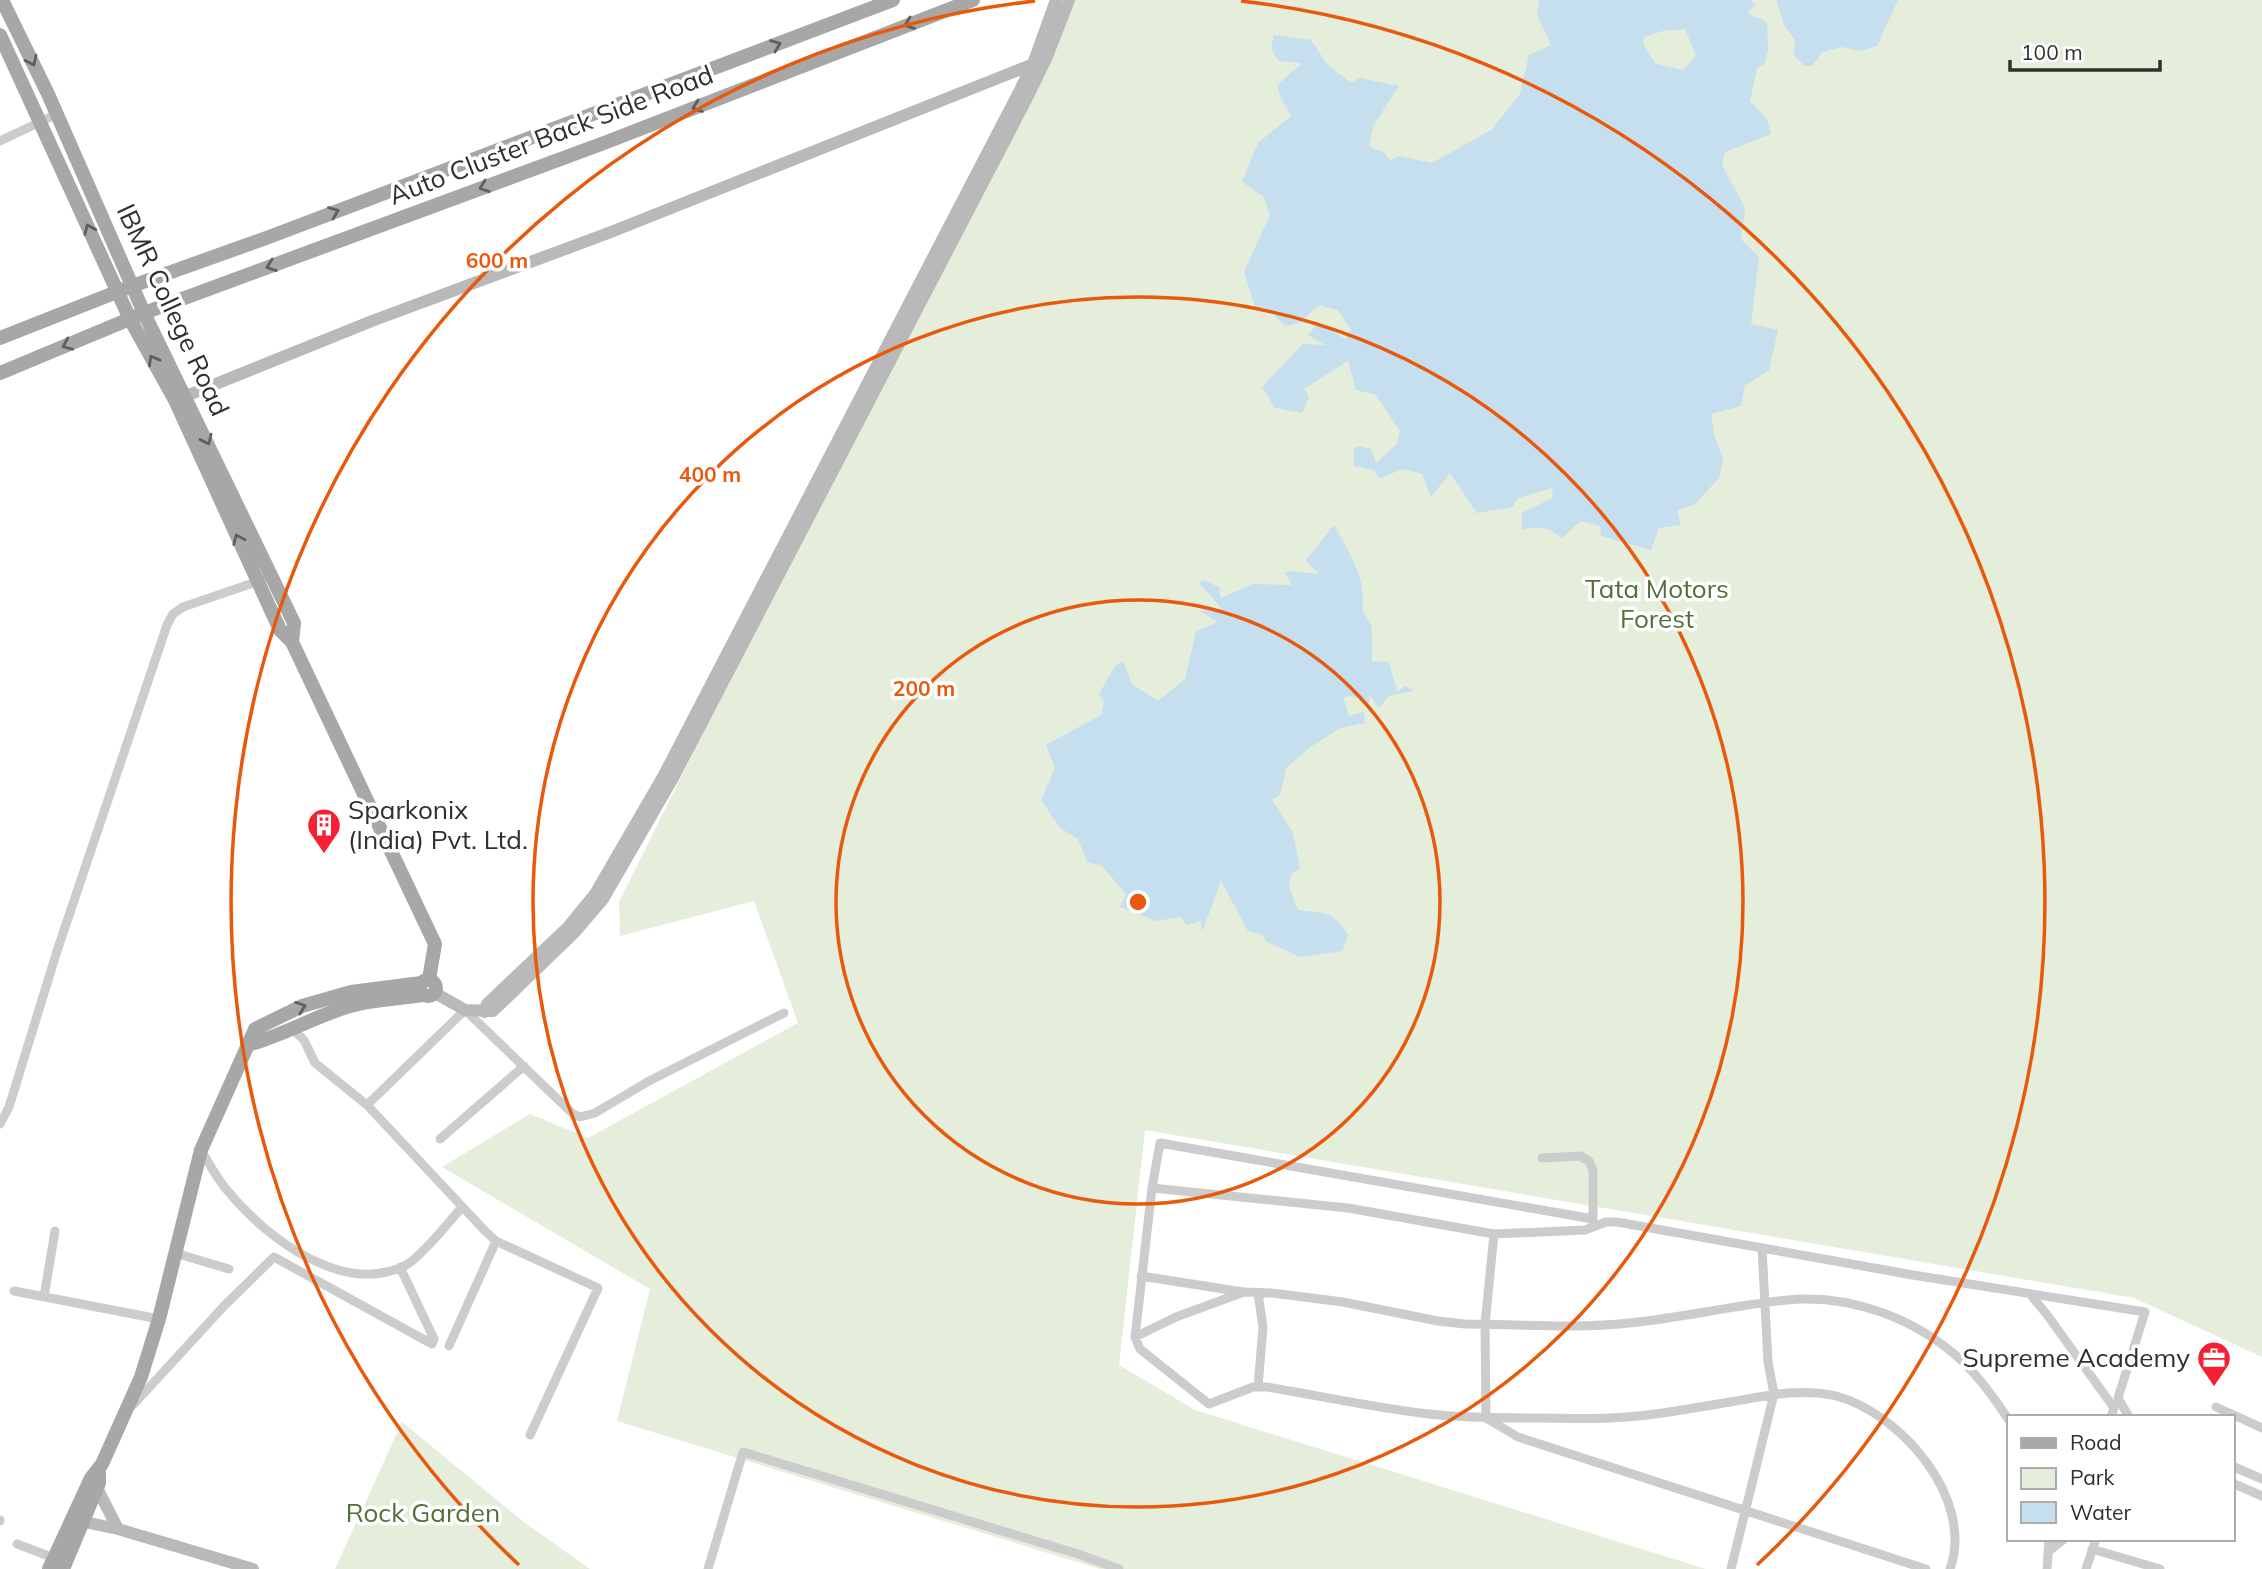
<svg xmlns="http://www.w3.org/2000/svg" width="2262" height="1569" font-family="Mulish,sans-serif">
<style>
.green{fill:#e5eddb}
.water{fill:#c6dfef;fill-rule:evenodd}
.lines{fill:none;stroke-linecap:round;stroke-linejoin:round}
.street{stroke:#ccc;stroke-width:9}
.secondary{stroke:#b9b9b9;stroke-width:12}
.primary{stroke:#a7a7a7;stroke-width:14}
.oneway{stroke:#5f5f5f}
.ring{fill:none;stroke:#e8590c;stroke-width:3.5}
.labels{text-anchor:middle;stroke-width:7;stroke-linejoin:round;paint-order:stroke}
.street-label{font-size:26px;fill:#2f2f2f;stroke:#fff}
.park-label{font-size:26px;fill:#526f38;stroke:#fff}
.poi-label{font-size:26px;fill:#2f2f2f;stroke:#fff;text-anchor:start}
.centre{fill:#e8590c;stroke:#fff;stroke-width:3.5}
.ring-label{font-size:21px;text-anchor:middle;font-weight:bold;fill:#e8590c;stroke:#fff;stroke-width:7;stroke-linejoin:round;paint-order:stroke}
</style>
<rect width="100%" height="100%" fill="#fff"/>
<path class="green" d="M1067 0H2262V1357L2134 1298 1145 1130 1119 1365 1195 1410 1706 1569H1100L617 1421 650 1289 442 1167 530 1114 588 1138 798 1023 754 901 620 936 619 902Z
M402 1422 525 1523 590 1569H335Z"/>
<path class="water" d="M1539 0H1751L1756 5 1748 11 1751 15 1767 22 1768 50 1765 63 1757 68 1750 101 1767 119 1771 134 1725 152 1722 165 1745 208 1741 239 1759 257 1751 324 1778 330 1769 370 1745 386 1741 406 1711 414 1714 435 1723 458 1719 478 1695 504 1677 510 1681 525 1659 528 1651 550 1601 536 1600 526 1580 521 1562 538C1548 527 1539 525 1522 530V513L1553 498 1552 488 1518 498 1513 507 1477 513 1450 473 1431 497 1422 474 1402 469 1379 479 1374 470 1354 466V449L1358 446 1371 449 1376 463 1397 444 1400 431 1376 395 1356 390 1348 361 1304 389 1309 397 1302 413 1275 408 1262 387 1303 344 1325 345 1308 335 1318 323 1345 339 1351 330 1338 310 1318 305 1300 323 1285 326 1268 309 1255 306 1244 272 1270 215 1264 197 1242 182 1258 143 1291 116 1281 99 1277 85 1302 63 1279 61 1271 49 1274 35 1311 40 1327 64 1351 83 1359 78 1399 86 1373 126 1369 146 1385 153 1390 161 1399 156 1432 163 1491 130 1520 94 1529 55 1551 45 1537 15ZM1685 29 1696 56 1683 70 1656 64 1643 44 1644 37 1663 31Z
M1776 0H1898L1877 46 1861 51 1841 47 1823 52 1812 66H1805L1794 56 1795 40 1785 27Z
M1334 525C1348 551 1368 580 1362 610L1372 627V661L1389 662 1397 691 1405 686 1414 691 1389 696 1379 708 1369 694 1370 703 1366 705 1354 696 1343 697 1349 716 1364 712 1365 723 1340 728 1312 746 1286 768 1280 795 1272 800 1293 833 1300 869 1291 874 1289 887 1298 910C1325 914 1332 909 1348 935L1342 951 1300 957 1267 942 1261 934 1248 931 1221 881 1202 932 1201 921 1186 925 1181 917 1156 921 1120 907 1126 894 1101 865 1087 862 1078 839 1060 828 1041 800 1055 768 1046 745 1101 715 1104 702 1099 694 1115 666 1123 661 1132 684 1158 701 1185 679 1196 631 1218 622 1200 611 1221 608 1199 583 1203 580 1219 587 1221 598 1252 584 1292 585 1285 573 1289 571 1319 574 1306 560Z"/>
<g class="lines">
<path class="street" d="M0 141 57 114
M291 1028 304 1040 315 1063 367 1105 486 1232 496 1241 598 1288 530 1435
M367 1105 465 1010 573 1114 580 1117 595 1113 649 1081 784 1013
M0 1124 9 1107 57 951 167 625 173 614 183 607 262 580
M440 1139 524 1066
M201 1150C209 1163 217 1179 227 1190 265 1237 343 1297 406 1265 422 1256 449 1222 461 1208
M1542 1158 1580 1156 1589 1161 1593 1170V1222
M1152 1188 1348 1208 1494 1234 1585 1230 1606 1222H1617L1913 1275 2145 1312 2118 1398 2129 1417
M1593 1219 1160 1143 1152 1188 1135 1337 1140 1349 1209 1404 1253 1387H1267C1321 1396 1375 1408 1429 1414 1465 1418 1500 1418 1535 1418 1560 1418 1585 1419 1610 1418 1652 1416 1694 1408 1736 1401 1769 1395 1803 1388 1836 1396 1901 1413 1975 1499 1950 1569
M1494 1234 1485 1324 1486 1418 1518 1437 1926 1569
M175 1253 229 1269
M1141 1276 1243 1292
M14 1291 159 1319
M2030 1294 2048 1316 2114 1408 2111 1417
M44 1297 55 1231
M1135 1337 1176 1317 1244 1292 1272 1293 1343 1302 1438 1321 1465 1324C1519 1324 1575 1329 1629 1323 1682 1318 1734 1305 1787 1300 1850 1294 1916 1318 1962 1361 1980 1378 1995 1399 2008 1419
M449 1346 496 1241
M1258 1387 1263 1327 1258 1293
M133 1405 224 1306 274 1257 432 1344 434 1339 400 1267
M2216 1407 2262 1428
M2232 1466 2262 1479
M2232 1483 2262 1496
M0 1521V1520
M17 1544 54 1558
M2092 1549 2160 1569
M2049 1551 2064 1539
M708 1569 743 1452 1078 1554 1119 1569
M1731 1569 1774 1394 1768 1362 1762 1248
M2047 1569 2049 1539
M2086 1569 2096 1539"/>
<path class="secondary" d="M176 400 372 321 611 232 1036 63
M435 993 465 1010 493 1011 574 933 603 899 673 778 1028 96 1046 59 1069 0
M484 1012 487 1004 568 927 595 894 664 775 1019 92 1033 64 1056 0
M91 1486 97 1488 118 1529
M75 1520 118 1529 253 1569"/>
<path class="primary" d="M2 0 48 94 144 313 294 623 292 642
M0 35 130 319 175 400 280 630 292 642 435 944 429 979
M0 338 132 286 269 237 893 0
M0 373 144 313 604 143 973 0
M420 988a8 8 0 1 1 16 0a8 8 0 1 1-16 0Z
M247 1045C279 1037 308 1020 338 1010 365 1000 395 999 423 995
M49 1569 91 1478 102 1464 141 1377 159 1319 201 1150 255 1029 302 1006 351 992 421 983
M63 1569 99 1483V1470"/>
</g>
<defs><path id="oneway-chevron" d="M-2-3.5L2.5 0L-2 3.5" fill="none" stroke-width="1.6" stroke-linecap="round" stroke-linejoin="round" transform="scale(1.75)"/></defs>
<g class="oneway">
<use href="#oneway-chevron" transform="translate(909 24) rotate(159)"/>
<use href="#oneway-chevron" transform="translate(776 45) rotate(-21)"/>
<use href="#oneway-chevron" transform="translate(32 61) rotate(64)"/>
<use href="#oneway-chevron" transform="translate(697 107) rotate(159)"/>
<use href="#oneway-chevron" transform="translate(484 187) rotate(160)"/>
<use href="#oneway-chevron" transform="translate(334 212) rotate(-21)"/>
<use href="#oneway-chevron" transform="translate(89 229) rotate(-114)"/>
<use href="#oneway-chevron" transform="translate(271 266) rotate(160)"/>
<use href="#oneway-chevron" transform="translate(67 345) rotate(157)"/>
<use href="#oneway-chevron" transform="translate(153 360) rotate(-119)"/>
<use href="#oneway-chevron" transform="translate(207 440) rotate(65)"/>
<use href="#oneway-chevron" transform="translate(238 539) rotate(-114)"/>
<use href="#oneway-chevron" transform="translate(301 1007) rotate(-20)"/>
</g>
<g class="ring">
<circle cx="1138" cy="902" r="302"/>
<circle cx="1138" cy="902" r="605"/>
<path d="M519 1565A907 907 0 0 1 1035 1M1241 1A907 907 0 0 1 1757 1565"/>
</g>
<defs>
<g id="building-pin" transform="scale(1.75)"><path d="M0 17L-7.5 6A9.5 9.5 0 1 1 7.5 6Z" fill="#f52132" stroke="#fff"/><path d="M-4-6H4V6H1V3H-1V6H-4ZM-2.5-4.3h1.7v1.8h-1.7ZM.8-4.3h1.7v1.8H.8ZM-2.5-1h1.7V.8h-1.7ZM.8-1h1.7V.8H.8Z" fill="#fff"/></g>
<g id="office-pin" transform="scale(1.75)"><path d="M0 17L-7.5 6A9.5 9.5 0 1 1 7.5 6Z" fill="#f52132" stroke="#fff"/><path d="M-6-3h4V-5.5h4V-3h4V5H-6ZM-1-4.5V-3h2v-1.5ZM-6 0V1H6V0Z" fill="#fff"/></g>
</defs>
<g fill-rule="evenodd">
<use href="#building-pin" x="324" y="825"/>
<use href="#office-pin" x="2214" y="1358"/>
</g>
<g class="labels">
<g class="street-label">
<text transform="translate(551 135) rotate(-21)" y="9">Auto Cluster Back Side Road</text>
<text transform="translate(173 310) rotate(65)" y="9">IBMR College Road</text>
</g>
<g class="park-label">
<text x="1657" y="598">Tata Motors<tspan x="1657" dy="30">Forest</tspan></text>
<text x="423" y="1522">Rock Garden</text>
</g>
<g class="poi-label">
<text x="348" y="819">Sparkonix<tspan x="348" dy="30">(India) Pvt. Ltd.</tspan></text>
<text x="2190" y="1367" text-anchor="end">Supreme Academy</text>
</g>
</g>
<circle cx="1138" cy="902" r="10" class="centre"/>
<g class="ring-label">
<text x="497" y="268">600 m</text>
<text x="710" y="482">400 m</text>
<text x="924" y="696">200 m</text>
</g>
<rect x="2007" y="1415" width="228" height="126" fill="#ffffff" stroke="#acacac" stroke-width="2"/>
<rect x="2021" y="1438" width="35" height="10" fill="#a7a7a7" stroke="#acacac" stroke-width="2"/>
<text x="2070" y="1450" font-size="21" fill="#2f2f2f">Road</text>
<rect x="2021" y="1468" width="35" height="21" fill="#e5eddb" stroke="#acacac" stroke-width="2"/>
<text x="2070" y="1485" font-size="21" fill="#2f2f2f">Park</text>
<rect x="2021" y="1502" width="35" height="21" fill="#c6dfef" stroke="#acacac" stroke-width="2"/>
<text x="2070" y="1520" font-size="21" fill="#2f2f2f">Water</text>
<path d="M2010 60v10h150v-10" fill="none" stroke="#2f2f2f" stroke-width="3.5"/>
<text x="2021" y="60" font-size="21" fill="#2f2f2f" stroke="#ffffff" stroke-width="5" paint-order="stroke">100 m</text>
</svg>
